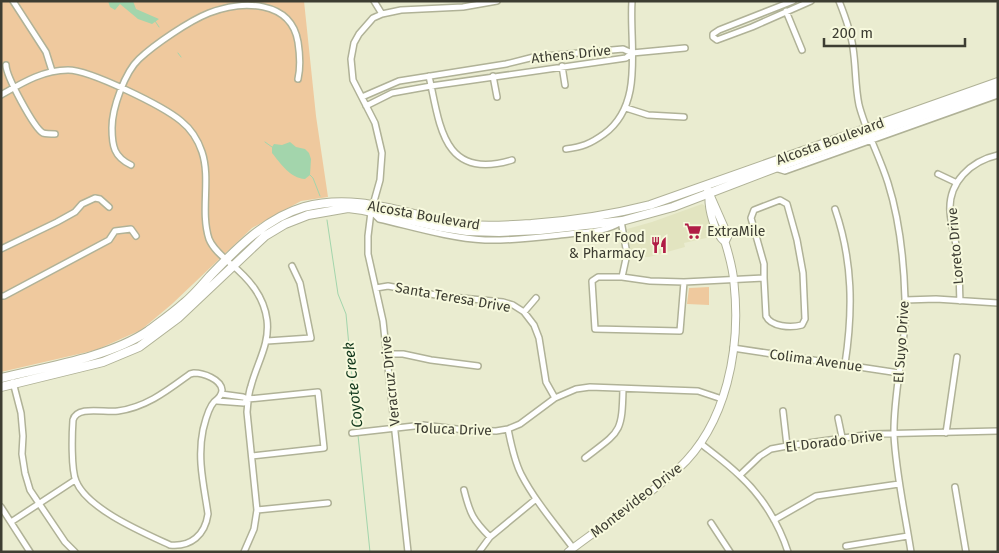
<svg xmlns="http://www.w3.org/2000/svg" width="999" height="553" font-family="'Fira Sans',sans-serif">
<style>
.built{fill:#e2e4c0}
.green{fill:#efc99e}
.water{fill:#a3d5ac}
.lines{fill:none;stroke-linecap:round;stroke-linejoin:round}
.stream{stroke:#a3d5ac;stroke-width:1}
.minor-casing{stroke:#b0b297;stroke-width:8}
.tertiary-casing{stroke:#b0b297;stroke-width:9}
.secondary-casing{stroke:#b0b297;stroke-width:10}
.minor{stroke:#fff;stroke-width:5}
.tertiary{stroke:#fff;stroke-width:7}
.secondary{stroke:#fff;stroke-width:8}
.labels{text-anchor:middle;stroke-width:4;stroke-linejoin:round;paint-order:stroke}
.street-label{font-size:14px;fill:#3d3d32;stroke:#f7f9dd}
.poi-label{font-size:14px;fill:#3d3d32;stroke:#f7f9dd;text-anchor:start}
.water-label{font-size:15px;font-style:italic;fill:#11371b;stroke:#f7f9dd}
</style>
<rect width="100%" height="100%" fill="#eaecd0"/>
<path class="built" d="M702 204 705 206 715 236 684 243 685 247 649 257H630V242L627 229 652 222Z"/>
<path class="green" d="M1 1H304L316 116 328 197 301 201 252 228 172 304 141 330 96 350 1 372Z
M709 287V305L687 304 689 288Z"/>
<path class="water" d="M108 1H133L136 9 159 19 152 24 138 19 120 4 115 10 110 7Z
M290 142 296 147 305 149 309 153 311 159 310 175 305 179C290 178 281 164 272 153V147L274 144 282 145Z"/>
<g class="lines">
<path class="stream" d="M155 21 159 27
M178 53 181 57
M265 142 272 147
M310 175 313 178 320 196
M327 220 338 294 346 314 357 431
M358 435 370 552"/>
<g class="minor-casing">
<path id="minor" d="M13 1 46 52 52 71
M374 1 382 14
M793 1 719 30 713 34V37L717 40 752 27 811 1
M839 1C845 16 851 32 853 48 856 67 855 86 859 105 866 132 880 157 888 183 899 218 904 263 905 299 907 345 893 390 894 435 896 474 905 513 911 552
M786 11 802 50
M632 53 685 48
M6 65C6 76 34 128 43 133 47 134 51 134 55 134
M562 66 565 85
M429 76C440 126 443 181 512 160
M493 76 497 97
M1 95C22 83 43 70 68 70 90 70 163 106 181 121 191 129 198 140 202 152 211 179 200 211 209 239 213 249 223 257 231 264 249 279 264 296 267 320 270 344 257 363 251 386 248 394 248 403 247 412L257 510 254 529 244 552
M362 97 399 81 506 64 534 57 623 49 632 53
M366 106 392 93 431 86 626 58 632 53
M626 108 648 115 684 117
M566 149C582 147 590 144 604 134 645 104 629 45 632 1
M131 165C114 157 112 146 112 128 112 108 125 72 139 59 155 44 189 21 209 13 242 0 291 0 298 42 300 55 301 66 298 79
M775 168 785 171 998 95
M938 174 957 183
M835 209C853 261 853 311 845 364
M372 212 379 219C414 227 449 238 485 240 513 241 542 237 569 234 586 232 606 232 621 222
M621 221 627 254 622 277
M1 249 57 222 75 212 82 204 95 198 100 199 109 207
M684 282 680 331 595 329 592 281 598 277H622L650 281 684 282 764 278V264L751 218 754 210 780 200 787 204 797 240 803 273 805 319 802 325C791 328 771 327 766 316L764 278
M376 288 388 286 441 296 503 302 513 305 524 312 534 325 539 338 546 382 555 398
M1 296H4L109 240 115 231 131 229 136 236
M905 300 936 299 998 303
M960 301C959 284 960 267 957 250 955 238 951 225 950 212 948 182 971 161 998 155
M524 312 536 298
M267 341 311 338 300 283 292 266
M733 348 899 373
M387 354H403L431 360 478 366
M194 373C203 373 221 379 222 390 222 395 218 399 214 402 208 408 205 422 203 430 197 459 204 486 208 514 205 535 191 547 170 545 144 533 87 509 76 481 71 469 72 434 73 420 77 405 105 413 118 411 147 407 168 390 190 374Z
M13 382 21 413 23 436 22 454 25 473 30 490 65 542 75 552
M221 394 243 397 248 399
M217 401 244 403 248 399 318 392 324 448 252 456
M783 411 787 446
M838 418 842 437
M508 429C511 444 514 460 521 474 535 501 555 524 573 548
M352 433 423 425 465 430 496 431 508 429 520 424 555 398 576 389 590 387 698 391 722 399
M946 433 957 357
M700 443C714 454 728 464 740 476 762 496 779 524 788 552
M585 458C620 431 622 434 623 389
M740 475 760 456 771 449 787 446 872 434 998 431
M955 487 966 552
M464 490C470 514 473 520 490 537
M1 507 30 552
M257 510 328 503
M774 520 816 496 899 484
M11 522 75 480
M711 523 730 552
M846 546 908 536
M408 552 383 321 368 254V236L371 212 380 180 382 153 375 123 353 80 351 59 354 43 359 34 373 18 382 14 401 10 463 7 497 1
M479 552 490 537 536 499"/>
</g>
<g class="tertiary-casing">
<path id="tertiary" d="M709 194C708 208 714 233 725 242
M568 552C604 524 644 500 678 469 727 424 741 348 734 283 733 269 729 255 725 242L728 236 706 186"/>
</g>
<g class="secondary-casing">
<path id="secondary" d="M1 378C46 367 110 357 148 331 160 322 173 313 184 303 194 295 202 285 210 276 236 249 266 218 304 207 363 191 413 219 471 225 491 227 511 225 531 224 572 221 611 215 650 205L998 82
M1 387 103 362 139 347 178 318 265 236 285 224 308 215 348 208 363 210 441 227 467 231 499 232 540 230 622 221 673 207 775 168 998 89"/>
</g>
<use href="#minor" class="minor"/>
<use href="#tertiary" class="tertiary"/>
<use href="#secondary" class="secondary"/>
</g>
<defs>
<g id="supermarket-bare" transform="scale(1.35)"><path d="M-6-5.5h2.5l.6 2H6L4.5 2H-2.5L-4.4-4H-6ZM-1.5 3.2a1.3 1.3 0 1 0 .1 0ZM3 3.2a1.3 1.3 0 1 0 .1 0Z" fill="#b01d46" stroke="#f7f9dd" stroke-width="2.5" paint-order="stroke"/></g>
<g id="restaurant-bare" transform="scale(1.35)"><path d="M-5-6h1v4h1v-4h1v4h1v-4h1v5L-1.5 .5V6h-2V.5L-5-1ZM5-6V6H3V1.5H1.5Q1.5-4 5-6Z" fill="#b01d46" stroke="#f7f9dd" stroke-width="2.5" paint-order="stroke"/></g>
</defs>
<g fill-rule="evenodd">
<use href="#supermarket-bare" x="693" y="231"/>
<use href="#restaurant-bare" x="659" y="245"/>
</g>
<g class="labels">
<g class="street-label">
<text transform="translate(571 54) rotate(-6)" y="5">Athens Drive</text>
<text transform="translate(830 141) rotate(-20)" y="5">Alcosta Boulevard</text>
<text transform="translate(424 215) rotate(10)" y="5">Alcosta Boulevard</text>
<text transform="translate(955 246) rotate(-95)" y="5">Loreto Drive</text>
<text transform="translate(453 297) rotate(10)" y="5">Santa Teresa Drive</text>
<text transform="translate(901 342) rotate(-86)" y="5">El Suyo Drive</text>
<text transform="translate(816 360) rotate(8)" y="5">Colima Avenue</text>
<text transform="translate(390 381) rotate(-96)" y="5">Veracruz Drive</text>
<text transform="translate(453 429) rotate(2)" y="5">Toluca Drive</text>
<text transform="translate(834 441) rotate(-7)" y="5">El Dorado Drive</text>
<text transform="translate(636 500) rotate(-38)" y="5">Montevideo Drive</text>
</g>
<g class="poi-label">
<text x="707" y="236">ExtraMile</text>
<text x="645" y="242" text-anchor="end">Enker Food<tspan x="645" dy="16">&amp; Pharmacy</tspan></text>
</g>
<g class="water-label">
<text transform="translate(353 385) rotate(-96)" y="5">Coyote Creek</text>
</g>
</g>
<rect width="999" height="553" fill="none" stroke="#3d3d32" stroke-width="5"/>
<path d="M824 38v8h141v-8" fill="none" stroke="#3d3d32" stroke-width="2.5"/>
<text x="832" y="38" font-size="15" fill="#3d3d32" stroke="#f7f9dd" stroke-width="4" paint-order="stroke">200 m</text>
</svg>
